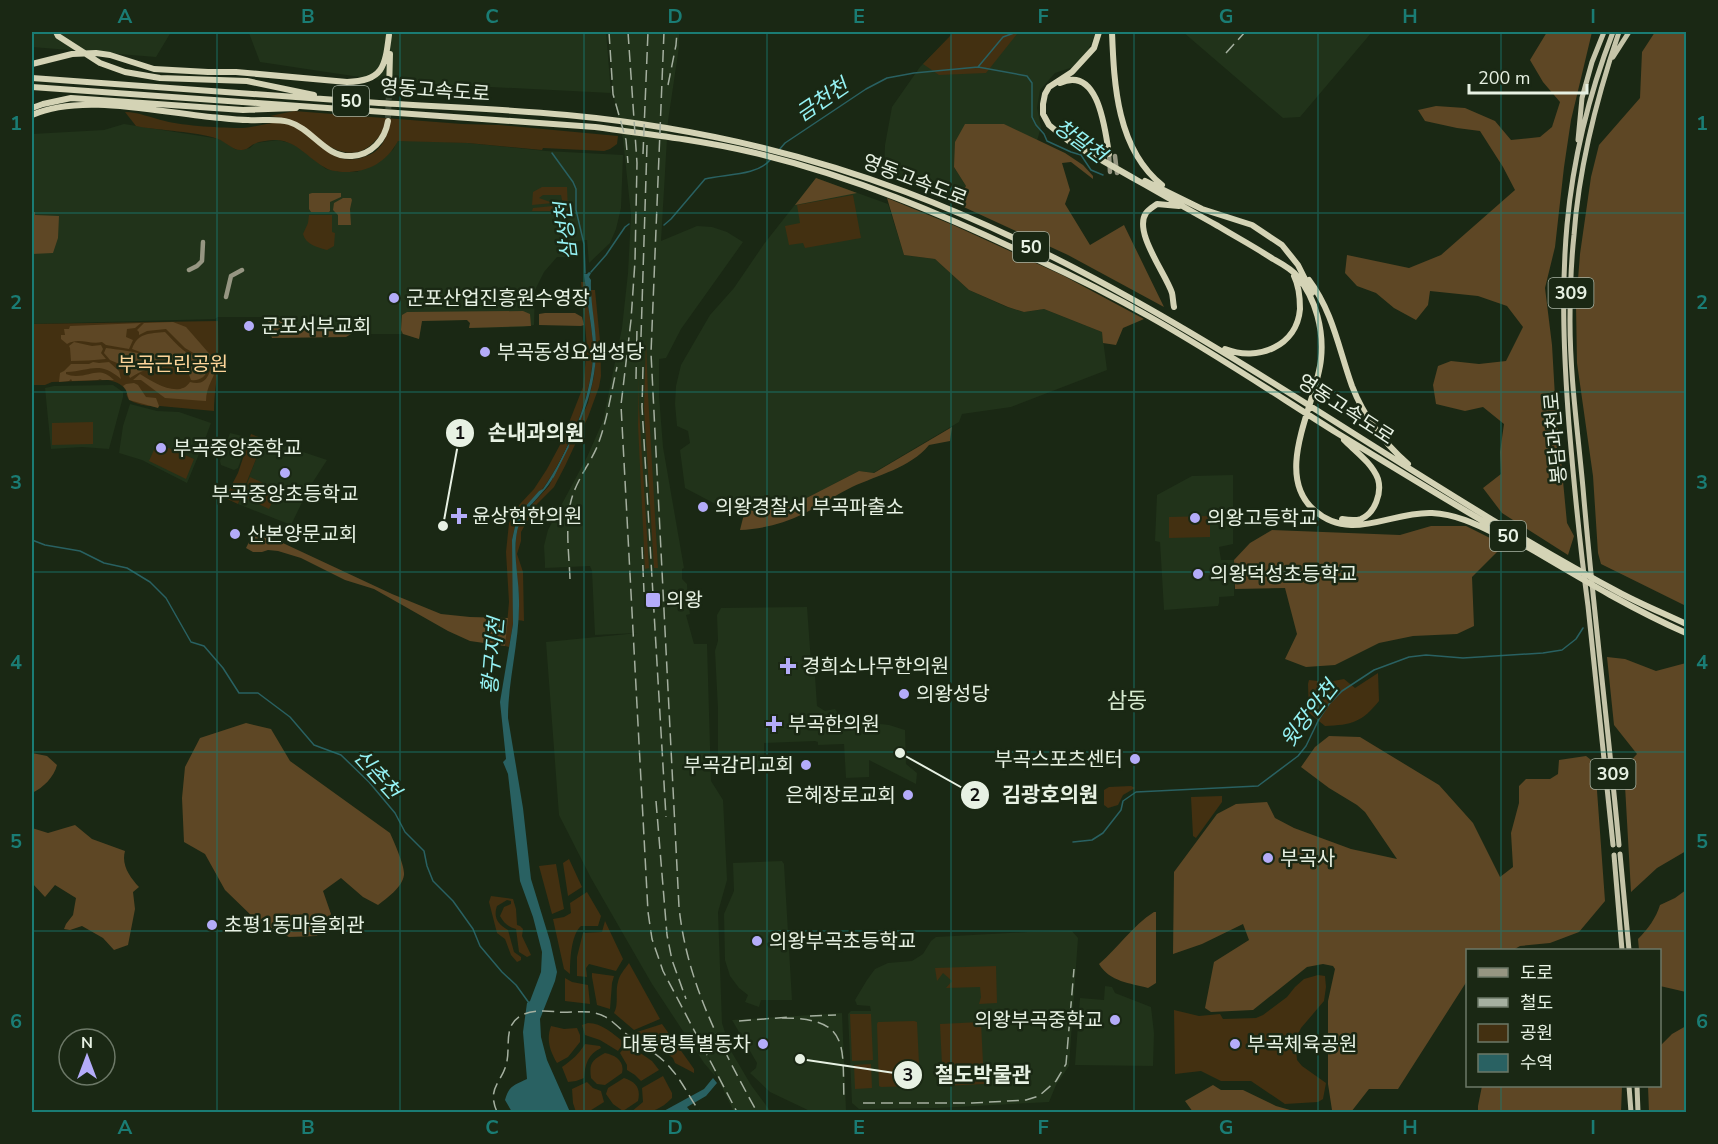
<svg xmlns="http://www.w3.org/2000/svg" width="1718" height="1144" font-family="'Nunito Sans','Noto Sans KR',sans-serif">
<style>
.built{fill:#21331a}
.green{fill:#433011}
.forest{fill:#5e4725}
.water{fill:#296162}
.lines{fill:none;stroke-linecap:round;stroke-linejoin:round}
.stream{stroke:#296162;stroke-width:1.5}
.motorway-tunnel{stroke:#394633;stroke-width:6;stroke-dasharray:6 3;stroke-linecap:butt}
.secondary{stroke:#969682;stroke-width:4.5}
.trunk{stroke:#c5c4a9;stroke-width:5}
.motorway{stroke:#d4d3b5;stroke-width:6}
.rail{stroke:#a5b0a0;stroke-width:1.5;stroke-dasharray:12 6;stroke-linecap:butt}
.grid{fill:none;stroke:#1a7c74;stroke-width:1.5;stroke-opacity:0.55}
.poi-dot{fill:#b4acf9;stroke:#1a2814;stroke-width:2}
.labels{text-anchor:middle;stroke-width:5;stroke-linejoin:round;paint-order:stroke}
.shield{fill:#1a2814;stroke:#aab5a5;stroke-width:1.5}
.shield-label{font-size:18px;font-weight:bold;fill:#e7f1e3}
.street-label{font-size:20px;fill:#e7f1e3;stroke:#1a2814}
.poi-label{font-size:20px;fill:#e7f1e3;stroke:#1a2814;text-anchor:start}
.park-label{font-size:20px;fill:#fed59a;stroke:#1a2814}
.water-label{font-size:21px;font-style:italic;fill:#95f2f4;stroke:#1a2814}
.quarter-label{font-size:22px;fill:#d7eacf;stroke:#1a2814}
.leader{fill:none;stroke:#e7f1e3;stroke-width:2}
.callout-dot{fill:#e7f1e3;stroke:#1a2814;stroke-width:2}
.mark-label{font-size:18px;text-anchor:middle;font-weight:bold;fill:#111}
.callout-label{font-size:21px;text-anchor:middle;font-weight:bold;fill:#e7f1e3;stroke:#1a2814;stroke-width:5;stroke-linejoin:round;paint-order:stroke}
.neatline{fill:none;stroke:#1a7c74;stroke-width:2}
.grid-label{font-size:20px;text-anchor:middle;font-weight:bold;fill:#1a7c74}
</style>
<rect width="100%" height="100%" fill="#1a2814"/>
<path class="built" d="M32 32H171L156 57 32 47Z
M204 32H606L611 93 393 82 260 62 249 33Z
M608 32H679V47L668 121 661 241 697 226 712 227 727 232 743 242 681 329 666 358 659 359V396L663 447 684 568 682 569V579L687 584 688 603 690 614 686 615 694 644H707L711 781 723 800 727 880 718 912 722 1023 731 1051 751 1085 771 1112H734L720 1083 706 1050 716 1077 704 1063 652 984 591 878 559 815 546 642 638 633 595 635 592 571 590 566 545 568V564L544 546 548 530 587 457 603 421 622 328 628 273 631 215 623 139 613 94Z
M954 32H1096L1087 53 1073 67 1055 73 1040 90 1037 108 1041 127 1037 141 1004 124 954 167 966 186 958 199 884 171 885 145 892 107 920 67Z
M1183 32H1372L1300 117 1283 118Z
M124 124 220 139 235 149 242 150 250 148 255 143 278 140 290 143 300 148 326 169 336 171 357 172 393 150 398 140 468 143 546 151 623 155 621 208 616 229 610 243 589 263 587 240 575 241V257H557L544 272 535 290 534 325 523 327 469 328 470 323 467 320 422 321 419 339 405 334H367L362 329 301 330 275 317 264 319 263 317H218L215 319 32 324V134L104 130Z
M816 178 888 204 904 255 935 259 969 290 1007 307 1024 312 1044 309 1102 332 1107 370 1011 407 962 414 959 422 873 473 859 471 789 507 757 511 723 508 685 488 680 450 690 443 688 431 677 426 675 404 676 386 681 365 710 315 734 288 764 244Z
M113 385 123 392V397L109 449 82 447 51 449 45 388 54 386Z
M130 404 157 411 179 412 211 423 204 442 187 483 142 460 119 453 123 426Z
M230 433 246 437 248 440 238 468 234 470 221 465 220 461Z
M264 439 327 460 309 488 291 525 238 504Z
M1233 475V544L1219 547 1221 560H1234V596L1219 597V603L1218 606 1164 610 1160 542 1155 541 1157 495 1192 476Z
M807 607 812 676H815L817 706 825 711 835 709 839 715 852 716 854 721 889 725 905 730 906 764 917 773 916 784 869 760V777L846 778 844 744 818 745V742L815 741 764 743V767L718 768V709L715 651 718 641 717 615 721 608Z
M782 861 784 864 792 1000H761L759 1007 745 1002 748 995 739 988 730 976 725 960 724 914 734 891 733 863Z
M1072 931 1078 938 1069 1066 1056 1085 1049 1102 938 1108 859 1109 852 1103 848 1014 851 1011H871L870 1006 857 1005 855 1000 867 980 875 969 888 963 912 961 923 954 931 941 936 937 1028 932Z
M1105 986 1112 987 1115 993 1151 1007 1154 1033 1153 1066 1075 1065 1080 998 1104 1000Z
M842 1013 846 1110 812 1112 770 1092 750 1073 756 1068 757 1063 732 1020Z"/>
<path class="green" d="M954 32H1016L1017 34 986 73 939 75 923 64Z
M294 111 462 124 499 125 618 136 617 144 610 149 604 151 543 148 542 150 468 143 398 141C386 163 367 173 342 172 336 171 329 171 324 167 308 158 298 142 277 140 270 140 260 141 254 144 250 146 247 150 242 150 233 151 226 142 218 139 195 131 161 131 136 126L125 112C139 112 151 118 165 121 184 126 223 128 243 128 258 127 273 120 289 124 320 133 329 173 369 155 382 150 388 135 390 122 384 129 379 138 372 144 342 171 311 128 284 119 280 117 274 117 270 116Z
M542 187H567L568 211H532L533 208 563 205 561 195H543L539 198 553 203 532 205 533 192Z
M853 195 861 238 805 248 803 243 789 245 785 226 800 223 797 205Z
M309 215H332V232L335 233 334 246 327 250C317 247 306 245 303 234L308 223Z
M581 282H585C587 302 591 322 593 342 596 388 569 452 542 490L539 491 516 522 512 540 514 595 513 624 509 647 505 646 509 602 506 552 509 523 520 504 534 489 547 469 561 443 583 387 587 347Z
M590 290H595L600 341 601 376 599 387 588 417 565 466 554 487 537 504 521 532V541L517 554 523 572 524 621 518 620 519 599 515 555 516 536 519 523 525 512 549 486 588 403 594 376 596 347Z
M218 321C218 335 219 349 218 364 217 380 214 395 214 411L160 406C154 408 131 404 128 398 124 391 130 395 125 389 122 384 114 381 108 380L52 382 45 385H32V324Z
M646 339 648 394 658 568H654L644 408Z
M639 376V408L649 568 645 569 638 425Z
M93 422V444L52 445V423Z
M251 434 264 439 238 504 225 498 238 473Z
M157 443 194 459 186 479 149 461Z
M250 477 278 490 269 509 242 496Z
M1210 516V537L1169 538V517Z
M1378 673 1379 701C1362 722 1352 725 1325 726L1309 713 1308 684 1309 680 1328 682 1344 679 1355 688Z
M1131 786 1135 788 1123 795 1118 805 1108 808 1104 805V790L1109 787Z
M1222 796V802L1196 838 1193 836 1191 797Z
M569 859 582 887 568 896 563 863Z
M556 864 564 909 552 914 539 866Z
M587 892 601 916 598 926H581C571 935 570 960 570 974L564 969 553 919 564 917 571 913 570 903Z
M491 896 513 899 516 909 517 925 520 926 523 929 522 936 531 955 527 957 519 952 516 929C508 927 504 923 500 916L504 907 511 904V901L507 900 497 906C493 918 498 924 508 930L514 952 521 957V960L517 962 511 955 505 939 497 933 489 902Z
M605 921 623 959 616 971 589 964 586 968 587 977 577 976V957L583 933 602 932Z
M629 963 660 1019 634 1030 614 1013C619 1004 615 992 618 982 619 975 625 969 629 963Z
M996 966 997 1003 979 1004 981 997 980 987 946 988 952 981 943 973 937 981 935 968Z
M592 973 614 976 612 983 610 1009 597 1005 592 977Z
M1318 975 1325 976 1326 987 1324 1001 1301 1028 1296 1038V1049L1297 1060 1302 1066 1326 1083 1323 1099 1318 1102 1285 1104 1251 1081H1221L1201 1071 1175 1074 1174 1010 1199 1016 1220 1014 1223 1019 1256 1018 1263 1015 1287 997 1295 987 1304 979Z
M565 978 572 982 588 985 590 1004 565 1001Z
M850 1014H871L873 1060 852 1061Z
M914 1021 917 1022 920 1084 918 1086 881 1087 879 1086 877 1024 878 1022Z
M981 1022 984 1084 943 1086 940 1024Z
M588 1023C602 1023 613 1034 624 1042L618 1051 600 1040 585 1035 582 1025Z
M662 1024 694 1069V1073L675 1063 673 1058 637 1032Z
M551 1026 564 1029 577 1028 580 1035V1042L568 1057 557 1063C550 1051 546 1040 551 1026Z
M585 1044 600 1046 601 1048C588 1054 585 1064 584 1078L576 1081 568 1082 562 1067C572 1060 579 1054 585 1044Z
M627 1044 652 1061 659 1070 641 1081 635 1075 627 1070V1065L620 1053Z
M605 1053C615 1055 625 1061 622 1073L605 1085 597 1084 591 1078C589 1063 592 1060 605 1053Z
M871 1064 872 1088 855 1089 854 1065Z
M663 1076 672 1093V1098C658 1112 649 1113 631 1112L643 1102 642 1088Z
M624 1078C636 1082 641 1088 638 1101L623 1111 613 1104 606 1094 608 1088Z
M587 1082 593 1088 601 1091 604 1102 588 1112H576L573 1103 572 1089Z"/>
<path class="forest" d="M1547 32H1592L1571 120 1564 167 1555 247 1545 288 1552 345 1555 397 1567 523 1574 536 1568 555 1502 513 1483 488 1501 474 1500 452 1504 424 1483 407 1465 411 1436 404 1433 385 1438 366 1451 361 1479 364 1506 361 1523 327 1507 306 1478 296 1430 291 1428 305 1416 320 1394 308 1376 293 1357 286 1345 273 1347 255 1409 268 1441 255 1515 190 1503 167 1480 131 1457 128 1425 121 1418 110 1436 106 1465 108 1495 121 1511 140 1540 137 1552 127 1560 102 1543 82 1530 60Z
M1655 32H1686V606L1601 564 1598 553 1593 476 1577 363 1576 305 1580 254 1591 177 1599 145 1640 98 1642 52Z
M965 124H1004L1065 153 1083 165 1093 176V179L1071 162 1062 163 1070 190 1065 204 1090 245 1124 225 1164 307 1068 255 955 203 966 186 954 167 955 142Z
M816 178 857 193 795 205Z
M312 193H341V197L330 202V211L329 212H311L309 209V194Z
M343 198H351L352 200 350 209 351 225H338V215L333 210 334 203Z
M887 198 953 225 1064 276 1144 319 1123 328 1116 345 1103 343 1102 332 1044 309 1024 312 1008 307 969 290 935 259 904 255Z
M32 212H35V215L59 216 58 238 53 253 32 254Z
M523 311 530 314 531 326 469 328 470 323 467 320 422 321 419 339 403 334 401 330 402 315 407 312Z
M545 313H575L582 317 584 325 581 326 539 325V314Z
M274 318 301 330H352L351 334 346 337 272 338 269 331 268 320Z
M173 322 186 327 214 359 209 366 207 361 185 348 166 329 147 331 139 335V332L137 330 144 323Z
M141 323 135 328 127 329 126 337 133 340 129 349 106 345 102 342C89 345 79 337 67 344L61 339V335H65L64 329H69L70 326Z
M165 332C171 338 177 345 183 350 189 355 200 356 205 362 212 373 201 382 191 380L188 372 182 367 132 349C138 332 149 334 165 332Z
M74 342 92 346 101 345 103 349 101 353 106 359C94 360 83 361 71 361L70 348 69 346Z
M106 348C129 351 160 355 179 368 175 368 172 367 169 367 155 365 141 371 130 378L129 376 131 373V369L110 360 104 353Z
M215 360 218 363C215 377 206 386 206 401H205L165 398 141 380H133L140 374C153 382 179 399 190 382 209 387 208 372 215 360Z
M93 362 99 363 109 362 119 371 121 379C99 360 91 371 66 372V374C69 375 72 376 76 376 93 376 99 366 114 380H102L100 379 98 380 72 381 71 379 69 381 59 382 60 373 64 371 71 364H89Z
M134 383 138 385 146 397 156 398 159 406 158 408 129 400 126 390 123 386 126 384Z
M952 427 950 441 929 445C910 468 878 475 852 487 835 495 820 506 803 514 783 524 762 529 740 530L745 510 757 511 789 507 859 471 874 473Z
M1431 526H1466L1504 545 1472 577 1474 626 1457 634 1413 636 1379 643 1335 665 1306 667 1285 659 1297 634 1285 588 1235 589 1234 560 1250 543 1272 530 1400 535Z
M255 530 392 594 441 614 470 617 508 618 505 646 470 641 448 631 374 589 345 580 301 558 278 551 268 550 262 552H253L246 548Z
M1607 657 1625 659 1656 671 1686 663V851L1657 868 1631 892 1624 768 1637 754 1614 725Z
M246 723 271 729 290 761 390 833C394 842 405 866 404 875 402 888 387 898 378 905L363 897 341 878 323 891 331 914 317 936 289 937 255 919 225 890 205 854 184 842 182 798 185 767 200 738Z
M1329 736 1360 737 1439 785 1473 823 1500 877 1513 867 1511 833 1519 803V786L1526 779H1550L1558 774 1559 760 1586 756 1595 763 1605 901 1579 932 1550 943 1520 946 1513 950H1468L1467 981 1398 1089H1369L1351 1112H1315L1332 1110 1328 1084V1001L1335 969 1333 966 1323 964 1307 967 1253 1010 1211 1012 1205 1008 1214 962 1249 940 1243 924 1202 944 1173 954 1174 872 1217 814 1236 804 1267 802 1275 818 1294 828 1351 849 1397 859 1365 812 1357 805 1329 788 1301 767 1315 747Z
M32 753 47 756 57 765C54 777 43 788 32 793Z
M75 825 92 839 125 851C121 865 130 877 139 887L133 892 135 909 128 945 114 950 103 938 82 926 70 930 64 929 66 924 73 915 76 898 55 885 45 897 32 883V828L48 833Z
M1686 890V992L1660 986V950H1639L1638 939C1648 929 1656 918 1660 905L1675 898Z
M1154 912H1156V983L1148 988C1130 983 1110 982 1099 964 1118 948 1132 926 1154 912Z
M1686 1026V1112H1649L1648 1086H1660V1046L1672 1034Z
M1213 1085 1221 1090H1243L1276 1106 1297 1112H1193L1185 1101Z
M1482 1086H1622L1621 1112H1478V1106Z"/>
<path class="water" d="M589 272 591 273 589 277 591 280C590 303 596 325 596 348 596 397 575 433 554 476 545 494 526 505 519 524 511 549 519 575 519 600 520 640 508 679 508 718L523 808 531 879 550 941 557 972 555 981 540 1019 541 1037 547 1060 570 1112H512L505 1100C509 1085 515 1085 527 1079L523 1032 527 1003 530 1001 541 972 542 952 533 917 520 881 508 774 503 762 506 759 500 702 513 624 512 540 516 522 525 507 539 491 543 489C569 452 596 389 593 343 591 320 586 297 584 274H587Z
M713 1078 717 1083 706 1096 687 1107 691 1112H662L704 1089Z"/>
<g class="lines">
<path class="stream" d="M978 67 1027 76 1032 83V117L1036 125 1044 134 1047 141 1071 152 1081 155 1091 170 1103 175
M779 150 785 143 866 89 887 78 914 73 978 67 1003 37 1014 33
M552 153 573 182 576 189V210L584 244 585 273
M664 225 671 219 705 179C724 174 757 176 770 160
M591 272 606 255 625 227 629 224
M553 477 568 447
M518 526 530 507
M32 540 45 545 80 551 104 563 127 568 150 582 166 598 191 642 204 646 223 668 239 693H258L290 717 314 745 341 755 369 782 395 813 405 832 424 851 427 866 433 881 453 901 473 929 480 946 502 972 516 985 529 1003
M1073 842 1092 840 1103 833 1121 810 1123 801 1136 792 1258 786 1298 756 1306 746 1319 719 1329 704 1342 691 1374 670 1409 657 1426 655 1463 658 1543 653 1562 650 1576 639 1583 628"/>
<path class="motorway-tunnel" d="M388 118 389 91"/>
<path class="secondary" d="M1109 154 1110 172
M1115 156 1117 173
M189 270 197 266 202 261 203 242
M226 297 231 276 242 270"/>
<path class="trunk" d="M1613 32C1589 94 1573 159 1567 225 1561 292 1564 358 1569 425 1574 485 1580 546 1588 606 1597 685 1605 765 1613 845
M1613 57 1629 32
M1578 140 1582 98 1592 62 1604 32
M1619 845C1608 726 1593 607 1583 488 1578 433 1570 377 1570 321 1570 292 1571 263 1574 235 1579 165 1597 97 1619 32
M1620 854 1629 950
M1614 855 1622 950
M1629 1086 1631 1112
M1637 1086 1638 1112"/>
<path class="motorway" d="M56 32 58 36 100 63 125 72 160 78 247 81 314 95
M1099 32 1094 48 1072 72 1049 87 1045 94 1043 104V114L1049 125 1071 143C1120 170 1169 199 1218 226 1236 237 1255 247 1273 259 1282 264 1292 269 1298 277 1316 299 1324 331 1321 359 1317 403 1272 473 1314 510 1351 543 1391 511 1432 513 1455 514 1476 524 1496 534
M1112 32C1114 85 1117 149 1162 185
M32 64 72 54 96 53 110 55 154 69 208 72H236L347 82C383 81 385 67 389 35
M32 78C147 87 263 95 379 103 442 107 504 109 567 115 683 126 797 151 906 192 1164 289 1380 465 1622 594 1643 605 1665 614 1686 624
M1060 83C1099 65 1105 130 1109 154
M32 87 595 127C647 134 700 140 751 152 850 175 945 215 1036 259 1075 277 1113 296 1150 317 1214 353 1275 394 1337 433 1403 473 1469 514 1536 552 1585 581 1634 610 1686 633
M389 91 390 54
M32 108 43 104 71 98 243 110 296 108
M32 115C83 92 165 114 221 118 230 119 239 120 248 120 262 121 276 118 289 122 313 129 325 158 352 156 371 155 385 140 388 121
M1145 181 1202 209 1252 225 1282 245 1298 265 1312 293
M1309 280C1333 312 1339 350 1352 386 1364 417 1383 442 1408 464
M1174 307C1173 303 1173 297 1172 293 1166 274 1133 232 1146 213 1149 209 1153 207 1157 204L1179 206
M1225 349C1258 362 1297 346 1300 309 1300 298 1299 286 1294 276
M1342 519C1348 520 1355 521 1361 519 1375 513 1382 493 1378 479 1372 463 1355 451 1344 440"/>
<path class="rail" d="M609 32 613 94 626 140 628 163
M628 32 637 163 635 261 631 320 621 405 648 912 652 939 663 971 737 1112
M664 32 651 353 679 907C687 984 721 1046 757 1112
M1226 53 1245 32
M668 85 676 45 677 32
M643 154 648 32
M641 337 647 145
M643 367 642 407 666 817
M636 379 637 328
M642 547 644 592
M570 579C569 554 565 525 571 501 576 481 589 465 597 447 607 422 611 393 617 367
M656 801 667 935 672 960 686 999
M810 1016 836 1015
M782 1018C851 1018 842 1046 844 1101
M739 1021 789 1017
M863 1103H972L1026 1100 1039 1096 1056 1081 1066 1064 1074 969
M497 1112C486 1086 503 1083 507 1061 509 1051 507 1039 510 1029 516 1009 542 1010 558 1012 570 1013 583 1010 595 1013 607 1015 616 1025 625 1033 641 1046 659 1053 672 1070 682 1081 691 1100 700 1112"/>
</g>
<path class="grid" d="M217 32V1112M400 32V1112M584 32V1112M767 32V1112M951 32V1112M1134 32V1112M1318 32V1112M1501 32V950M32 213H1686M32 392H1686M32 572H1686M32 752H1686M32 931H1686M1501 1086V1112"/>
<g class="poi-dot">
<circle cx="394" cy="298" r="6"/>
<circle cx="249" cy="326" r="6"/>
<circle cx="485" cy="352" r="6"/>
<circle cx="161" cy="448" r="6"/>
<circle cx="285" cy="473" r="6"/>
<circle cx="703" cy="507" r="6"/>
<path d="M456 507h6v6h6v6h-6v6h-6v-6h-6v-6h6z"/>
<circle cx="1195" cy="518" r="6"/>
<circle cx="235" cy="534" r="6"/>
<circle cx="1198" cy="574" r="6"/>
<rect x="645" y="592" width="16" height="16" rx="3"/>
<path d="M785 657h6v6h6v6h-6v6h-6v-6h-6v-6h6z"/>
<circle cx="904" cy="694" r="6"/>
<path d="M771 715h6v6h6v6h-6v6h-6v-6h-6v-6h6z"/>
<circle cx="1135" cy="759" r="6"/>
<circle cx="806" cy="765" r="6"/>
<circle cx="908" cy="795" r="6"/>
<circle cx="1268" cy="858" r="6"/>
<circle cx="212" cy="925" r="6"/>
<circle cx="757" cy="941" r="6"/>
<circle cx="1115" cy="1020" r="6"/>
<circle cx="763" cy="1044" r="6"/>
<circle cx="1235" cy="1044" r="6"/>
</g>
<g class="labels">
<g class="shield">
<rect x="333" y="86" width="36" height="30" rx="4.5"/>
<rect x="1013" y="232" width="36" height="30" rx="4.5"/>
<rect x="1548.5" y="278" width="45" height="30" rx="4.5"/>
<rect x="1490" y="521" width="36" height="30" rx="4.5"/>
<rect x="1590.5" y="759" width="45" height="30" rx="4.5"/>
</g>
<g class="shield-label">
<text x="351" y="107">50</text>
<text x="1031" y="253">50</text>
<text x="1571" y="299">309</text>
<text x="1508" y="542">50</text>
<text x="1613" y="780">309</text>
</g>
<g class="street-label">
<text transform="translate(435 90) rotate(4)" y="7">영동고속도로</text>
<text transform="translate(915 180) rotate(21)" y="7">영동고속도로</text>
<text transform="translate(1346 409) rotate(33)" y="7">영동고속도로</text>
<text transform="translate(1555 438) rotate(-95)" y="7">봉담과천로</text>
</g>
<g class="poi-label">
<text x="406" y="305">군포산업진흥원수영장</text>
<text x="261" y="333">군포서부교회</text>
<text x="497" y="359">부곡동성요셉성당</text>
<text x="173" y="455">부곡중앙중학교</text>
<text x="285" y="501" text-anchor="middle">부곡중앙초등학교</text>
<text x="715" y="514">의왕경찰서 부곡파출소</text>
<text x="472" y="523">윤상현한의원</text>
<text x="1207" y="525">의왕고등학교</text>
<text x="247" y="541">산본양문교회</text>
<text x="1210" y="581">의왕덕성초등학교</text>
<text x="666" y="607">의왕</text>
<text x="802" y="673">경희소나무한의원</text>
<text x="916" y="701">의왕성당</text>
<text x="788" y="731">부곡한의원</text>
<text x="1123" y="766" text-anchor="end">부곡스포츠센터</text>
<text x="794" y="772" text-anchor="end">부곡감리교회</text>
<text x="896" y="802" text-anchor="end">은혜장로교회</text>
<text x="1280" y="865">부곡사</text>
<text x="224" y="932">초평1동마을회관</text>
<text x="769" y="948">의왕부곡초등학교</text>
<text x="1103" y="1027" text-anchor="end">의왕부곡중학교</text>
<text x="751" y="1051" text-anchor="end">대통령특별동차</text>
<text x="1247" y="1051">부곡체육공원</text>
</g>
<g class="park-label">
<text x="173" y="371">부곡근린공원</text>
</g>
<g class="water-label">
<text transform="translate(822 100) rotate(-34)" y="7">금천천</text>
<text transform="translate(1080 141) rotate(36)" y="7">창말천</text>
<text transform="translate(566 231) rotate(-97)" y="7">삼성천</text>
<text transform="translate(493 656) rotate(-85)" y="7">황구지천</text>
<text transform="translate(1309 714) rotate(-52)" y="7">윗장안천</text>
<text transform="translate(377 774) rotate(48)" y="7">신촌천</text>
</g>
<g class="quarter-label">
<text x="1127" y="708">삼동</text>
</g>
</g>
<path class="leader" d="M443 526L460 433M900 753L975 795M800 1059L908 1075"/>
<g class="callout-dot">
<circle cx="443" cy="526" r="6"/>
<circle cx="900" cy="753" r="6"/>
<circle cx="800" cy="1059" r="6"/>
<circle cx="460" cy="433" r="15"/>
<circle cx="975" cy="795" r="15"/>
<circle cx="908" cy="1075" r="15"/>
</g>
<g class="mark-label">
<text x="460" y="439">1</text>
<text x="975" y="801">2</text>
<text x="908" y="1081">3</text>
</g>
<g class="callout-label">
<text x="536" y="440">손내과의원</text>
<text x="1050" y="802">김광호의원</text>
<text x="983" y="1082">철도박물관</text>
</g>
<rect width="1718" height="1144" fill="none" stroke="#1a2814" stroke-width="66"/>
<rect x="1466" y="949" width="195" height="138" fill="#1a2814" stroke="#6c7867" stroke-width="1.5"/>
<rect x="1478" y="968" width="30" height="9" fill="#969682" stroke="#6c7867" stroke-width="1.5"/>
<text x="1520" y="979" font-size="18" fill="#e7f1e3">도로</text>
<rect x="1478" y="998" width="30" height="9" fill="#a5b0a0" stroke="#6c7867" stroke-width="1.5"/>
<text x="1520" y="1009" font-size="18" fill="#e7f1e3">철도</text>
<rect x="1478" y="1024" width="30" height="18" fill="#433011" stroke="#6c7867" stroke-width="1.5"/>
<text x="1520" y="1039" font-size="18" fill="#e7f1e3">공원</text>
<rect x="1478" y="1054" width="30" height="18" fill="#296162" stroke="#6c7867" stroke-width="1.5"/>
<text x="1520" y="1069" font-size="18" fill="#e7f1e3">수역</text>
<g transform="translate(87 1057)"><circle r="28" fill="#1a2814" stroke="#6c7867" stroke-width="1.5"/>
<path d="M0-4.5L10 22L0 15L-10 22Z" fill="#b4acf9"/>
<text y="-9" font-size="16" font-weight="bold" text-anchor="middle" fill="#e7f1e3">N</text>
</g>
<path d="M1469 84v9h118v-9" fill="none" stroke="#e7f1e3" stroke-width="3"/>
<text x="1478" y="84" font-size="18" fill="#e7f1e3" stroke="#1a2814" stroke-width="4.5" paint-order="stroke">200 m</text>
<rect x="33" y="33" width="1652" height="1078" class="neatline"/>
<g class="grid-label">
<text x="125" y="23">A</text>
<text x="308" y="23">B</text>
<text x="492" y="23">C</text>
<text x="675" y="23">D</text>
<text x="859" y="23">E</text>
<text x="1043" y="23">F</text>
<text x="1226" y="23">G</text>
<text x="1410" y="23">H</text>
<text x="1593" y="23">I</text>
<text x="16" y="130">1</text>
<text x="1702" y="130">1</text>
<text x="16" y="309">2</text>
<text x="1702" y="309">2</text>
<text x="16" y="489">3</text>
<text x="1702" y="489">3</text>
<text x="16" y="669">4</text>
<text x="1702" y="669">4</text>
<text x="16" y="848">5</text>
<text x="1702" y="848">5</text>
<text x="16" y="1028">6</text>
<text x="1702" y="1028">6</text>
<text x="125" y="1134">A</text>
<text x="308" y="1134">B</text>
<text x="492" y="1134">C</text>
<text x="675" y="1134">D</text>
<text x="859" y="1134">E</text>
<text x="1043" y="1134">F</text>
<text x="1226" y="1134">G</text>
<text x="1410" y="1134">H</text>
<text x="1593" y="1134">I</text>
</g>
</svg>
